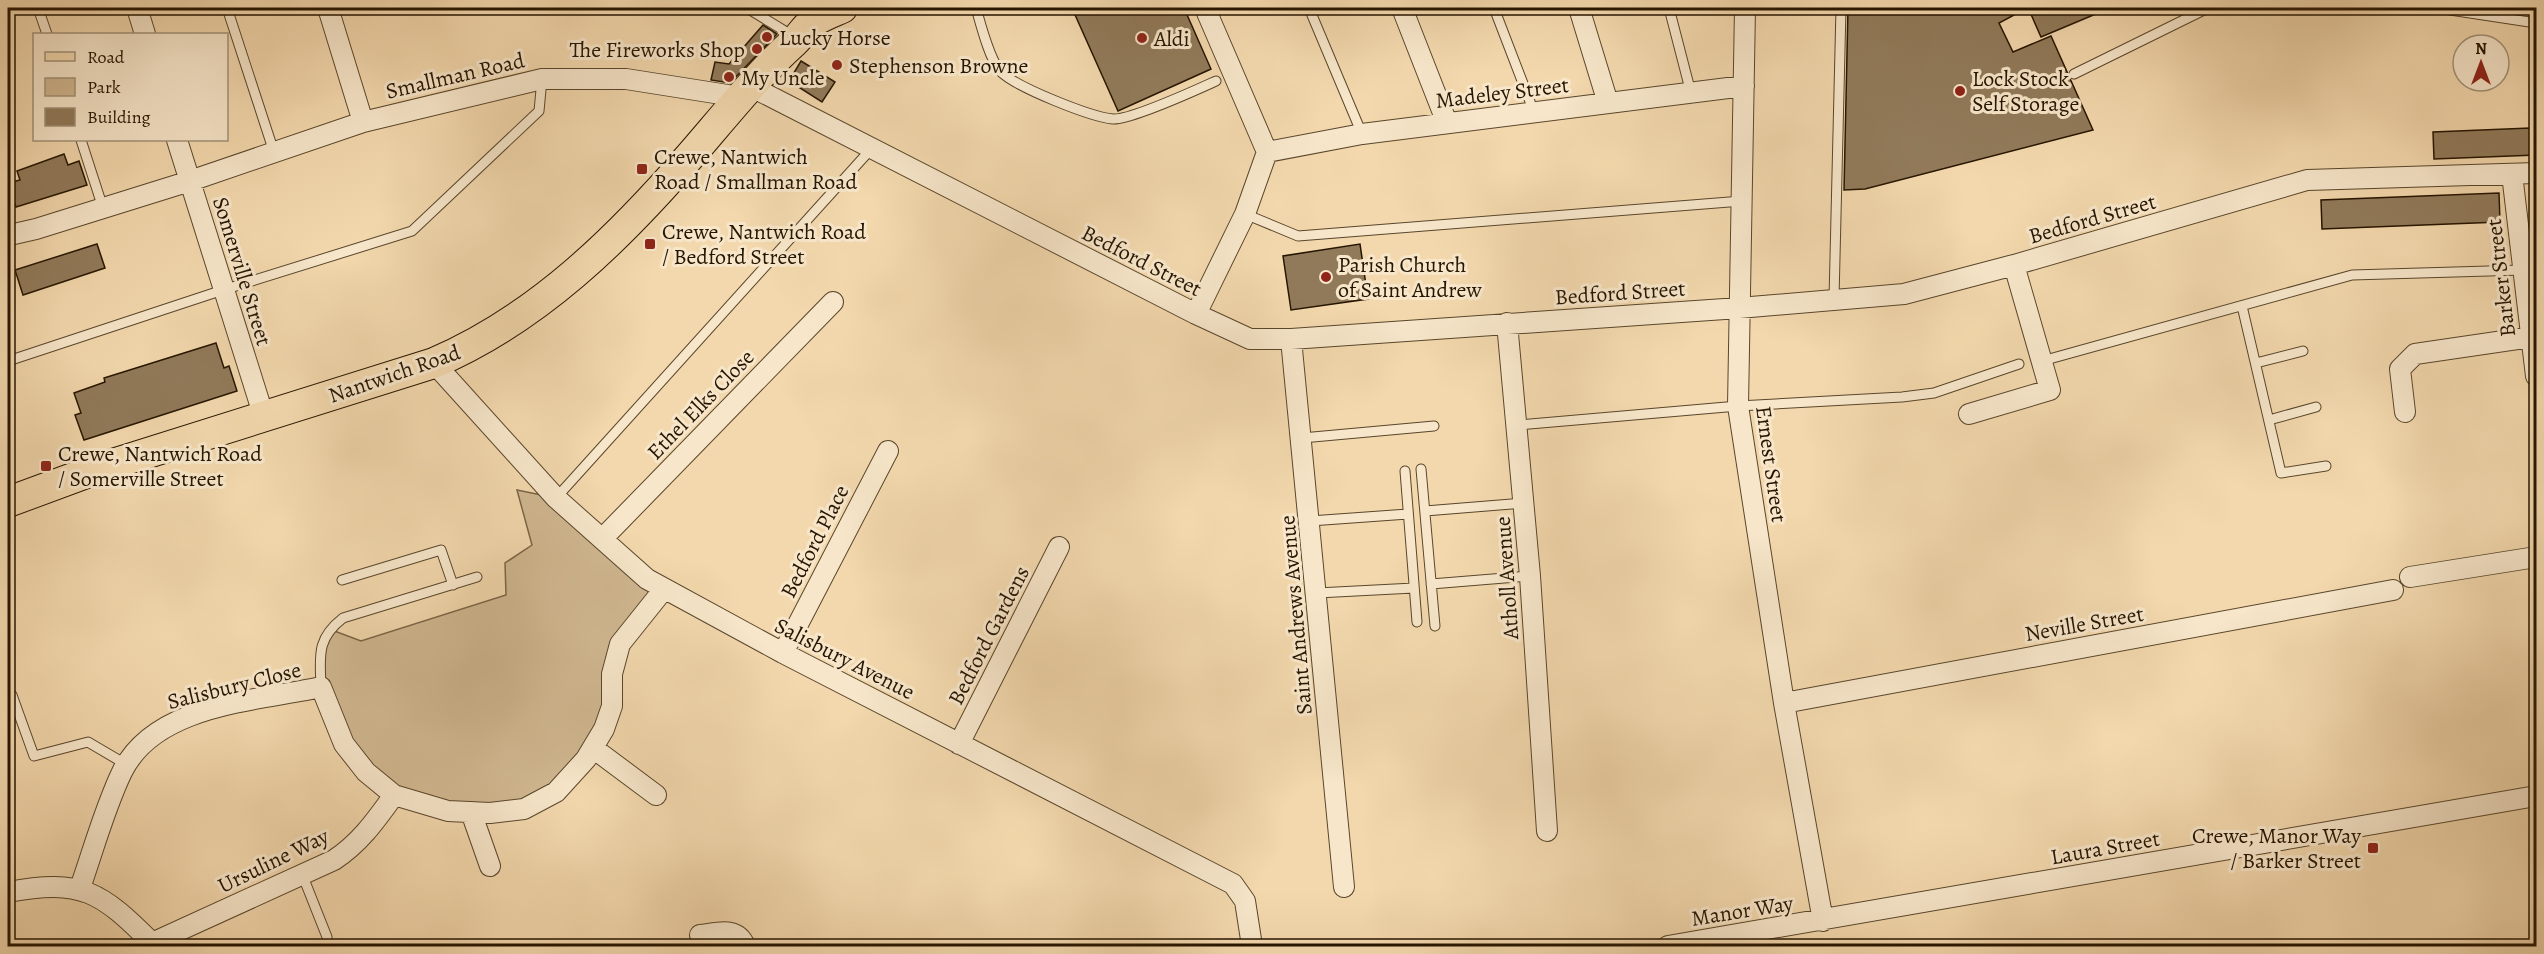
<svg xmlns="http://www.w3.org/2000/svg" width="2544" height="954" font-family="Alegreya,serif">
<style>
.green{fill:#d0b790;stroke:#7b6648;stroke-width:1.5}
.building{fill:#917a5a;stroke:#261500;stroke-width:1.5}
.lines{fill:none;stroke-linecap:round;stroke-linejoin:round}
.service-casing{stroke:#59462b;stroke-width:11}
.minor-casing{stroke:#59462b;stroke-width:22}
.primary-casing{stroke:#261500;stroke-width:32}
.service{stroke:#f7e6ca;stroke-width:9}
.minor{stroke:#f7e6ca;stroke-width:20}
.primary{stroke:#f3d8ad;stroke-width:30}
.poi-dot{fill:#8f2418;stroke:#f7e6ca;stroke-width:2}
.labels{text-anchor:middle;stroke-width:6;stroke-linejoin:round;paint-order:stroke}
.poi-label{font-size:22px;fill:#261500;stroke:#f7e6ca;text-anchor:start}
.street-label{font-size:22px;fill:#261500;stroke:#f7e6ca}
</style>
<rect width="100%" height="100%" fill="#f3d8ad"/>
<filter id="stains"><feTurbulence type="fractalNoise" baseFrequency=".00333" numOctaves="4"/><feColorMatrix values="0 0 0 0 .2 0 0 0 0 .09 0 0 0 0 .02 0 0 0 .5 -.17"/></filter>
<radialGradient id="worn" r=".72"><stop offset=".6" stop-color="#630" stop-opacity="0"/><stop offset="1" stop-color="#630" stop-opacity=".3"/></radialGradient>
<path class="green" d="M517 490 556 498 664 589 620 644 612 706 556 792 471 812 394 795 344 744 321 687 320 649 329 629 361 641 506 595 505 563 532 545Z"/>
<path class="building" d="M1072 8H1184L1211 69 1118 111Z
M1848 8H2027L1999 23 2013 52 2051 36 2093 130 1865 189 1844 190Z
M2040 8H2110L2041 37 2030 12Z
M763 25 777 34 730 83 711 80 715 62 729 64Z
M801 61 835 82 822 102 789 81Z
M2530 128V132H2536V155L2434 159 2433 132Z
M64 154 68 165 79 161 87 185 16 207 8 183 20 180 17 171Z
M2499 193 2500 222 2322 229 2321 200Z
M97 244 105 268 23 295 15 270Z
M1360 244 1368 299 1291 310 1283 256Z
M216 343 224 368 229 366 237 391 84 440 75 415 81 413 74 393 105 382 104 378Z"/>
<g class="lines">
<g class="service-casing">
<path id="service" d="M38 8 47 34
M227 8 274 152
M747 8 793 36
M976 8C981 25 989 58 1000 71 1015 87 1091 117 1113 119 1131 120 1196 90 1216 81
M1309 8 1362 134
M1494 8 1534 112
M1669 8 1691 93
M2437 8 2536 23
M2074 74 2204 10 2215 8
M81 140 103 208
M1245 214 1298 236 1742 201
M1834 299 1841 8
M2242 306 2281 473 2326 466
M8 361 223 290 412 231 539 111 542 79
M2042 361 2352 275 2523 270
M2256 363 2303 351
M2269 420 2316 407
M1518 425 1738 406 1902 397 1934 393 2019 364
M1302 438 1434 426
M1421 469 1435 626
M1405 471 1417 622
M556 498 872 148
M1425 511 1524 503
M1310 521 1408 514
M342 580 441 550 453 585
M1431 584 1530 576
M1317 593 1414 588
M321 687C320 656 316 639 343 618L477 577
M12 695 34 756 88 742 127 765
M302 874 327 937"/>
</g>
<g class="minor-casing">
<path id="minor" d="M137 8 145 34
M328 8 363 122
M1402 8 1447 123
M1579 8 1608 103
M1745 8 1738 406 1784 703 1823 921
M750 86 1196 314 1250 339H1291L1739 308 1904 294 2014 265 2307 180 2536 173
M177 140 264 417
M1267 152 1362 134 1744 86
M2512 174 2536 376
M8 233 14 234 36 229 190 181 363 122 542 79H626L740 97
M1196 314 1245 214 1267 152 1205 8
M1507 323 1530 576 1547 831
M1291 339 1344 887
M434 363 556 498 647 579 783 653 1233 884 1245 901 1252 946
M2405 412 2400 369 2415 354 2531 337
M1969 414 2050 390 2014 265
M602 539 833 302
M2410 577 2536 557
M783 653 888 451
M1784 703 2393 590
M959 744 1059 547
M593 748 656 795
M471 812 490 866
M80 888C93 851 105 807 122 772 155 704 257 701 321 687L344 744 366 772 394 795 448 811 490 813 524 809 556 792 586 759 604 729 612 706V674L620 644 664 589
M8 892C82 878 101 892 152 943L334 860C360 843 376 820 394 795
M700 935C718 933 737 926 745 946
M1668 946 2536 796"/>
</g>
<g class="primary-casing">
<path id="primary" d="M8 502 100 468 434 363C537 319 618 239 690 156 724 117 756 76 795 41 801 35 806 26 813 22 822 16 833 12 842 8"/>
</g>
<use href="#service" class="service"/>
<use href="#minor" class="minor"/>
<use href="#primary" class="primary"/>
</g>
<g class="poi-dot">
<circle cx="767" cy="37" r="6"/>
<circle cx="1142" cy="38" r="6"/>
<circle cx="757" cy="49" r="6"/>
<circle cx="837" cy="65" r="6"/>
<circle cx="729" cy="77" r="6"/>
<circle cx="1960" cy="91" r="6"/>
<rect x="636" y="163" width="12" height="12" rx="3"/>
<rect x="644" y="238" width="12" height="12" rx="3"/>
<circle cx="1326" cy="277" r="6"/>
<rect x="40" y="460" width="12" height="12" rx="3"/>
<rect x="2367" y="842" width="12" height="12" rx="3"/>
</g>
<g class="labels">
<g class="poi-label">
<text x="779" y="45">Lucky Horse</text>
<text x="1154" y="46">Aldi</text>
<text x="745" y="57" text-anchor="end">The Fireworks Shop</text>
<text x="849" y="73">Stephenson Browne</text>
<text x="741" y="85">My Uncle</text>
<text x="1972" y="86">Lock Stock<tspan x="1972" dy="25">Self Storage</tspan></text>
<text x="654" y="164">Crewe, Nantwich<tspan x="654" dy="25">Road / Smallman Road</tspan></text>
<text x="662" y="239">Crewe, Nantwich Road<tspan x="662" dy="25">/ Bedford Street</tspan></text>
<text x="1338" y="272">Parish Church<tspan x="1338" dy="25">of Saint Andrew</tspan></text>
<text x="58" y="461">Crewe, Nantwich Road<tspan x="58" dy="25">/ Somerville Street</tspan></text>
<text x="2361" y="843" text-anchor="end">Crewe, Manor Way<tspan x="2361" dy="25">/ Barker Street</tspan></text>
</g>
<g class="street-label">
<text transform="translate(455 75) rotate(-13)" y="8">Smallman Road</text>
<text transform="translate(1502 92) rotate(-7)" y="8">Madeley Street</text>
<text transform="translate(2092 218) rotate(-16)" y="8">Bedford Street</text>
<text transform="translate(1142 260) rotate(27)" y="8">Bedford Street</text>
<text transform="translate(243 271) rotate(73)" y="8">Somerville Street</text>
<text transform="translate(2500 278) rotate(-97)" y="8">Barker Street</text>
<text transform="translate(1620 292) rotate(-4)" y="8">Bedford Street</text>
<text transform="translate(394 373) rotate(-19)" y="8">Nantwich Road</text>
<text transform="translate(700 404) rotate(-46)" y="8">Ethel Elks Close</text>
<text transform="translate(1772 464) rotate(82)" y="8">Ernest Street</text>
<text transform="translate(814 541) rotate(-63)" y="8">Bedford Place</text>
<text transform="translate(1506 578) rotate(-94)" y="8">Atholl Avenue</text>
<text transform="translate(1295 615) rotate(-95)" y="8">Saint Andrews Avenue</text>
<text transform="translate(2084 623) rotate(-10)" y="8">Neville Street</text>
<text transform="translate(988 635) rotate(-63)" y="8">Bedford Gardens</text>
<text transform="translate(845 658) rotate(27)" y="8">Salisbury Avenue</text>
<text transform="translate(234 685) rotate(-14)" y="8">Salisbury Close</text>
<text transform="translate(2105 847) rotate(-10)" y="8">Laura Street</text>
<text transform="translate(273 860) rotate(-26)" y="8">Ursuline Way</text>
<text transform="translate(1742 910) rotate(-9)" y="8">Manor Way</text>
</g>
</g>
<rect width="2544" height="954" fill="none" stroke="#f3d8ad" stroke-width="30"/>
<rect x="9" y="9" width="2526" height="936" fill="none" stroke="#261500" stroke-width="3"/>
<rect x="15" y="15" width="2514" height="924" fill="none" stroke="#261500" stroke-width="1.5"/>
<rect x="33" y="33" width="195" height="108" fill="#f7e6ca" stroke="#a39279" stroke-width="1.5"/>
<rect x="45" y="52" width="30" height="9" fill="#f3d8ad" stroke="#a39279" stroke-width="1.5"/>
<text x="87" y="63" font-size="18" fill="#261500">Road</text>
<rect x="45" y="78" width="30" height="18" fill="#d0b790" stroke="#a39279" stroke-width="1.5"/>
<text x="87" y="93" font-size="18" fill="#261500">Park</text>
<rect x="45" y="108" width="30" height="18" fill="#917a5a" stroke="#a39279" stroke-width="1.5"/>
<text x="87" y="123" font-size="18" fill="#261500">Building</text>
<g transform="translate(2481 63)"><circle r="28" fill="#f7e6ca" stroke="#a39279" stroke-width="1.5"/>
<path d="M0-4.5L10 22L0 15L-10 22Z" fill="#8f2418"/>
<text y="-9" font-size="16" font-weight="bold" text-anchor="middle" fill="#261500">N</text>
</g>
<rect width="100%" height="100%" filter="url(#stains)"/>
<rect width="100%" height="100%" fill="url(#worn)"/>
</svg>
